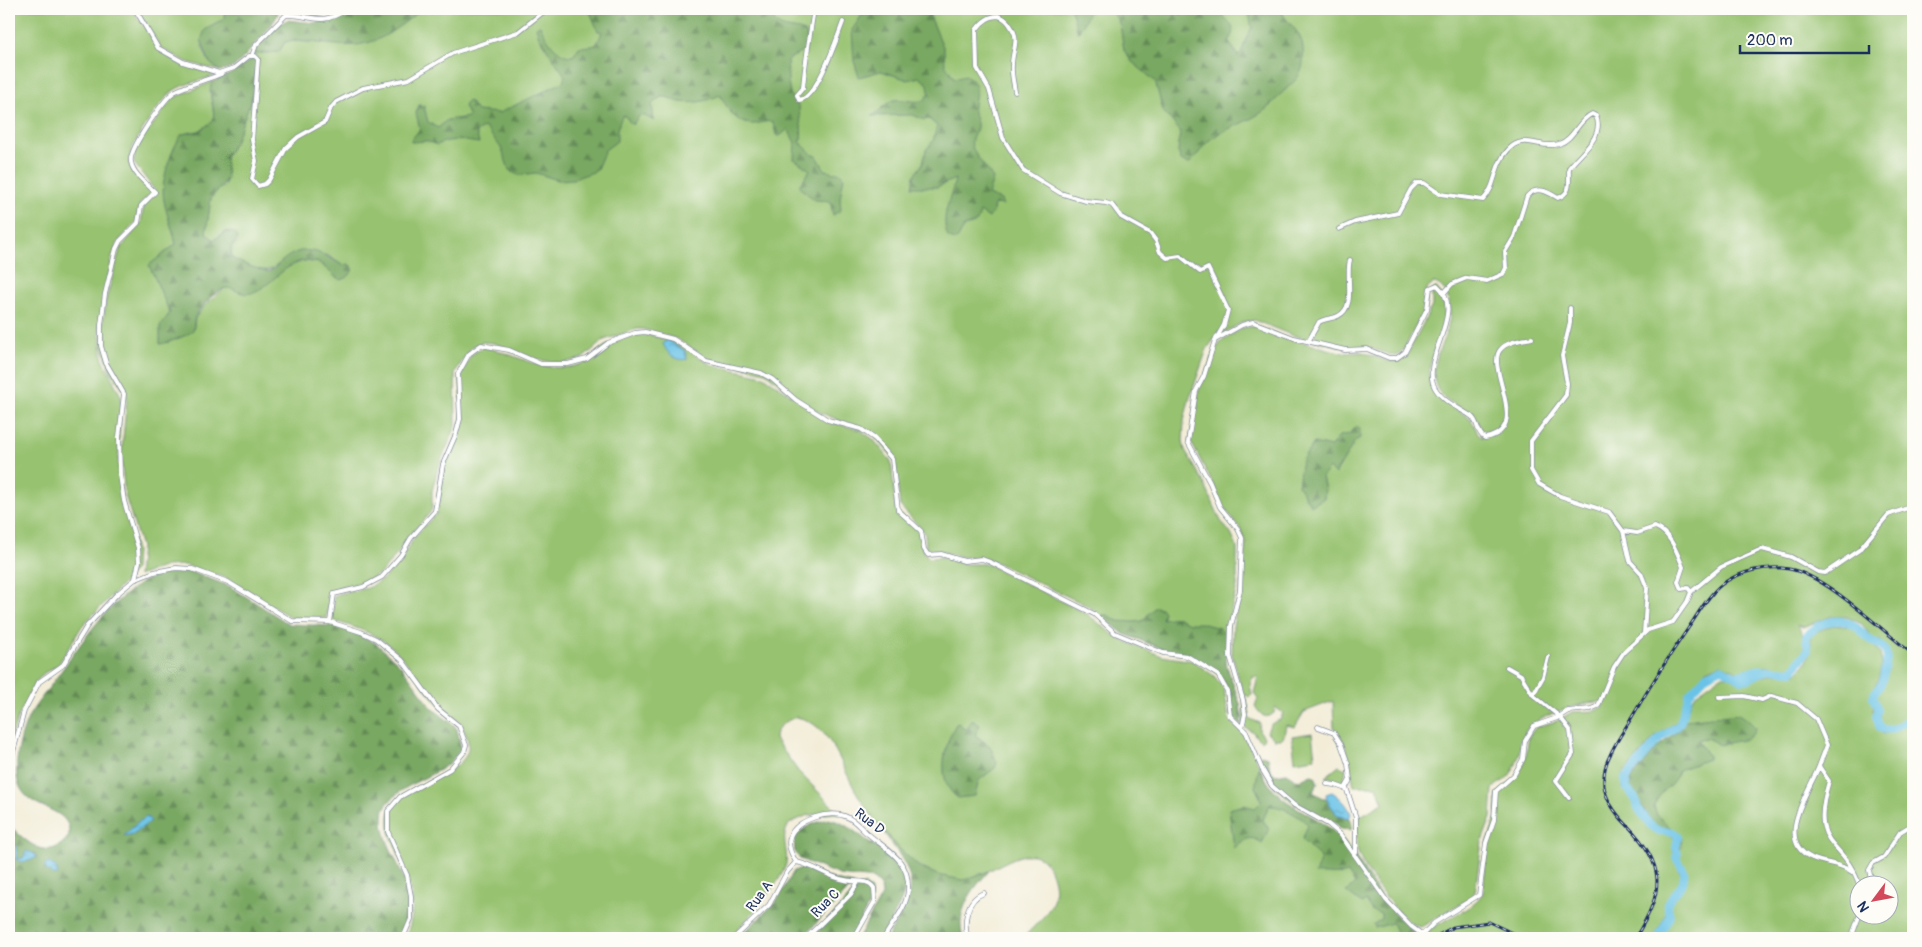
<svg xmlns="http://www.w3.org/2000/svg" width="1922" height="947" font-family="Pangolin,sans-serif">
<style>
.grass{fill:#97c26f;stroke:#597866;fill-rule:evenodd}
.forest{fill:url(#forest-firs);stroke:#4a6c60}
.water{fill:url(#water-ripples);stroke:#4279a2}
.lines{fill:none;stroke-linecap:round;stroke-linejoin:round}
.river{stroke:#6ac3e7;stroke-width:8}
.minor-casing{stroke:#878e9b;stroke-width:5.5}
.minor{stroke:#fff;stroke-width:4}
.rail-casing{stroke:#1b2f5e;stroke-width:3}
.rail{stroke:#fdfcf7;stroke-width:1;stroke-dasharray:4;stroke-linecap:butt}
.labels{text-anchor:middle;stroke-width:4;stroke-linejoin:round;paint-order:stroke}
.street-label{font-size:14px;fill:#1b2f5e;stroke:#fdfcf7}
</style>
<defs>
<pattern id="forest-firs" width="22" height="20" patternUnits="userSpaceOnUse" patternTransform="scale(1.25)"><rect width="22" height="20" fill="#79a862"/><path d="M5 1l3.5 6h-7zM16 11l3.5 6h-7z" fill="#628954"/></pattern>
<pattern id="water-ripples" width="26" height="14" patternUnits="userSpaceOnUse" patternTransform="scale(1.25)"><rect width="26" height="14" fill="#6ac3e7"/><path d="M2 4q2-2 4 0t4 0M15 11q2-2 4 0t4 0" fill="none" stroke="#569fbe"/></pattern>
</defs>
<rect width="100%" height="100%" fill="#fdfcf7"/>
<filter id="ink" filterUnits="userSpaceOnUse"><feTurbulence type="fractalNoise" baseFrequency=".02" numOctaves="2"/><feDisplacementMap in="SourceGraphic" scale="10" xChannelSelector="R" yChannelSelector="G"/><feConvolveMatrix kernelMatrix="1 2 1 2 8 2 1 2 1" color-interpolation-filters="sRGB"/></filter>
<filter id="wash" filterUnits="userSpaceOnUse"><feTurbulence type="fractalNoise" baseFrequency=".0096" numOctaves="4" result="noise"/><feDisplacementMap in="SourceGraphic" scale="20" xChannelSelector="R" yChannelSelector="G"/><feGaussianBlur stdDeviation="1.12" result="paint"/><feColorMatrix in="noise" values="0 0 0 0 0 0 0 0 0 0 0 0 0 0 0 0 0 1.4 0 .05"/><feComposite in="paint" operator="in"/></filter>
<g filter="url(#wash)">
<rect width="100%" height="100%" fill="#f3edd8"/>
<path class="grass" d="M9 9H133C137 18 143 24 148 33 166 64 184 65 217 75 204 80 184 83 173 91 162 99 127 148 129 162 131 174 144 183 152 192L140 204 136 222 118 242 112 257 99 327 103 361 121 396 118 473 123 504 136 550 135 569 125 582 82 626 58 665 44 673 36 682 18 717 9 743Z
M137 9H225L224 19 202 46 209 62 220 71 187 62 161 48Z
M423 9H1913V714L1895 727 1884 729C1878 721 1881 718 1880 709 1880 705 1876 701 1875 697L1884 684V670L1889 657 1881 641 1872 638 1862 624 1847 617H1830L1803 627 1797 625C1809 640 1806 654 1793 669L1786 670 1769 665 1737 671 1720 664 1707 670 1696 682 1685 698 1679 720 1655 737 1623 774V789C1625 792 1629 794 1631 798 1637 808 1640 820 1650 828 1658 834 1668 831 1675 839L1673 850 1682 878 1676 889 1667 898 1666 915 1654 938H1432L1424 934C1441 919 1470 913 1483 893L1488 841 1496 817 1497 794 1516 777 1525 761 1529 736 1536 727 1557 721 1572 712 1595 711 1602 707 1604 702C1587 700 1534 716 1526 731 1518 746 1521 763 1508 777 1504 782 1497 783 1493 789L1491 818 1482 841 1475 892 1470 898 1421 927C1404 927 1362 869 1358 852 1355 842 1358 829 1357 818L1383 803 1377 786H1354C1350 766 1349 744 1334 728L1333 701 1304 712 1295 727 1286 725 1284 736 1281 739H1274L1267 732C1270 723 1272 723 1280 720L1283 713 1275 707 1274 713C1265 721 1260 714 1255 706L1258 698 1254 693 1258 677H1253L1250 684 1252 695 1250 697 1243 694 1232 655 1233 626 1242 582 1246 542 1239 527 1221 504 1214 486 1190 440 1199 390 1215 350 1221 342 1242 328 1257 326 1286 338 1344 353 1363 352 1387 361H1399L1407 355 1428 314 1432 306V291L1436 287C1464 317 1415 360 1434 391 1443 404 1459 409 1470 419 1476 425 1476 434 1483 438 1482 433 1480 424 1476 420 1465 407 1438 401 1435 382 1431 360 1445 342 1449 322 1452 310 1449 286 1434 283L1427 289 1426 307 1404 349 1401 353 1395 356 1367 347 1346 348 1291 335 1254 320 1243 322 1215 338 1207 349 1189 400 1184 421 1183 442 1185 450 1204 483 1221 521 1231 534 1237 547V587L1229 619 1225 657 1228 671 1240 704 1242 719 1231 711 1230 696 1224 679 1207 665 1190 655 1166 650 1124 634 1090 607 989 559 962 557 939 551 929 553 926 547 925 533 900 506 895 460 873 434 819 412 795 396 765 372 709 359 677 339 643 329H637L604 340 583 358 563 363 532 359 494 343 482 342 472 347 455 372 456 426 438 468 432 491V509L429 514 406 539 398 553 381 573 363 583 338 587 331 592 326 618H292L226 578 185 565 166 566 138 576 141 547 125 495 121 458 127 398 124 390 111 373 103 348 102 332 106 300 120 249 141 223 144 205 156 192 134 163 135 151 139 143 173 98 214 81C204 93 218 109 212 122L199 131 186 133C172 152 162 174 164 198 166 213 173 229 176 244L150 265 170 313 160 326 167 343 186 335 194 326 195 318 204 306 225 288 263 286 286 268 303 261 320 263 337 278H346L353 268 342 265 327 255 277 265C267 277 245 265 232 259L231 248 238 241 224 233 214 240 206 233 211 198 214 193 225 185 227 174 224 163 225 157 235 142 253 95 257 73 253 54 278 52 285 42 290 41 327 43 412 16Z
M642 333 673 341 712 365 764 376 828 421 860 430 873 439 891 461 896 510 919 531 923 551 929 558 943 557 965 564H987L1087 614 1119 639 1162 656 1193 661 1214 676 1224 689 1229 719 1243 733 1269 785 1293 808 1323 824 1388 907 1421 938H1023C1040 919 1061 906 1053 878 1038 825 991 879 963 880 951 881 930 873 920 867 898 854 871 817 858 795 842 770 832 723 796 717 786 721 775 727 775 739L798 771 839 813 808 815 790 823C779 838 789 849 786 864 781 884 744 923 729 938H405C421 903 408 882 396 848 391 838 387 827 389 815 393 788 450 780 465 757 471 747 468 738 463 728 458 718 447 713 439 705 419 685 409 658 385 642 369 631 350 626 332 620L334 597 338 594 368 588 383 579 398 564 416 535 437 513 443 471 462 421 460 378 471 355 483 347C517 353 548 378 584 363 592 359 595 353 602 348 609 343 633 335 642 333Z
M1833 625 1851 627 1873 644 1880 653 1882 664 1878 680 1871 694 1874 718 1878 729 1883 734 1898 730 1913 721V938H1661L1671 918 1669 904 1679 892 1686 879 1685 867 1679 857 1682 838 1674 829 1654 825 1630 787V781L1658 747 1681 728 1692 699 1696 694 1721 676H1728L1742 683 1768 674 1796 673C1803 669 1810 657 1811 649 1812 642 1809 639 1813 633ZM1860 884H1890V914H1860Z
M1244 696 1247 700 1250 715 1247 714 1248 718 1260 723 1259 730 1264 737 1262 741 1257 738 1252 731 1243 727Z
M1312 733 1315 758 1295 761 1292 736Z
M1339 766 1346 769 1344 780 1335 782 1333 778 1325 777Z"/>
<path class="forest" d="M225 9H277L278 13C276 23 243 59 235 66 230 69 225 70 220 71L210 63 201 40 205 30 224 19Z
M294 9H342L318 17 293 12Z
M352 9H423C405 21 388 38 367 43 343 50 315 40 290 41L285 42 279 52 253 54C258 41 275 26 287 20L316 23 339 18Z
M589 9H770C776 33 787 25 805 32L807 37 806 50 787 60C789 78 785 94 799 106 799 118 804 132 800 142L813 155 817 156 825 170 834 173 839 172 844 177 840 198 841 210 833 215 830 201 815 200 800 188V184L810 170 794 159 795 143 788 129 780 136 776 135 773 122C765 120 758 125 750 124 734 122 727 107 720 95 707 101 694 104 680 102 674 101 669 96 661 97L652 104 654 121 641 114 632 125 625 116H622L617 129V141L605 150 596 171 573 179 558 180 536 173 518 175 512 172 509 170 502 149 485 127 476 132 479 143C464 141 453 137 437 145L426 141 411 142V140L420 129 416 113 419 105 424 106 428 122 438 128 447 120 469 117 464 106 467 101H469L477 111 499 113 563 82 565 76 539 37 536 27 540 25C545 37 557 57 573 56L579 47C597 45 595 49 602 32L598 31Z
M866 9H927L944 49 945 64 954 78 965 75C984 84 972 97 974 113 975 118 978 123 977 128 975 135 970 138 972 146 976 159 987 167 993 179L988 195 1001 200 1003 205 994 204 993 212 989 218 980 212 977 222 964 227 959 237 954 240 948 237C939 217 952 197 955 179L937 187H912L914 176 923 163 926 150 933 141 937 126 929 119 924 120 913 115 872 116C880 112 886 102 894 100 904 98 916 104 925 100L929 92 928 84 919 77 908 80 881 71 859 77 854 61 852 30Z
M1071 9H1091L1078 33Z
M1105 9H1173L1181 14 1186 9H1238L1235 13 1222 10C1224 26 1240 21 1229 41L1238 56C1246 47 1244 38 1252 28L1248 9H1281C1284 22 1302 30 1303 48 1305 74 1299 77 1282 93 1276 99 1272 105 1265 110 1249 122 1228 127 1211 139 1201 146 1198 158 1188 164L1181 160 1178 152 1180 131 1163 111 1155 81 1131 61 1124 50 1120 25 1114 14Z
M253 58 257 63 251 100 235 142 225 157 227 180 211 198 206 233 214 240 227 231 235 233 238 238 231 248V257C235 261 265 273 270 271 275 269 278 264 282 261 305 242 320 252 342 265L349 264 353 268C351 275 348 278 341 280 331 276 326 265 316 262 288 254 275 286 251 293 240 296 235 287 225 288 215 292 198 308 195 318 193 322 195 326 193 330 190 335 167 343 160 344V326L170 313 149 265 176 244C172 226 163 207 163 190 164 172 172 148 182 134L199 131 212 122C218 109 206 96 212 82L230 74Z
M1356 426 1360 429V438L1355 441 1335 475 1329 468 1322 477 1325 489 1324 498 1311 506 1298 485 1302 460 1314 443 1331 447 1339 436 1349 434Z
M172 571H188L229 586 289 624 334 626 364 637 377 644 401 666 433 709 453 724 457 729 461 748C447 778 402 778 384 809 375 853 431 883 399 938H9V825C27 842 48 864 69 836 69 833 69 827 68 825 59 804 22 810 17 777 15 758 21 731 30 714 39 700 50 687 59 674 81 644 101 612 131 590 143 580 157 575 172 571Z
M1155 607 1161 608 1164 612 1162 619 1177 617 1189 623H1201L1219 628 1227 636 1226 664 1240 704 1241 725 1232 717 1228 689 1219 674 1190 655 1166 650 1124 634 1100 615H1107L1118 621 1134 622 1142 621Z
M1738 714 1747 719 1755 727C1754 743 1732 740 1720 745L1707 738 1700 739 1699 742 1708 756V759L1679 770C1675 785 1659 791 1654 806L1657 815 1671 828H1658L1654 825 1630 787V780L1658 747 1681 728 1685 720Z
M971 721H974L980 725 975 735 990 746 997 763 995 768 979 780 975 796 958 798C935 782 944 744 956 724L959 723 964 729 967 728Z
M1261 755 1268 757 1270 770 1276 775 1286 773 1299 781 1311 775 1315 776 1318 783 1313 792 1327 800 1338 816 1349 818 1352 824 1351 830 1341 829 1337 824 1321 818 1307 807 1295 804 1275 787 1259 758Z
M1259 767C1278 807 1303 806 1332 830 1352 846 1363 871 1377 891 1389 909 1405 924 1421 938H1396L1397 934 1392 923 1375 928 1374 924 1381 919V914L1372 911 1366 901 1362 904 1346 892 1355 884 1348 873C1341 876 1324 873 1315 874L1321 858 1302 840 1308 825C1301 816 1280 805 1269 806L1263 820 1269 829 1262 843C1250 834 1244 840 1234 848L1229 809 1244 805 1255 808 1261 802V799L1255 787Z
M828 819C846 822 856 833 871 843 877 847 885 850 891 855 923 882 893 912 882 938H858L882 895 881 888 874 879 839 875 800 859 795 852 794 838C802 827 814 823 828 819Z
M876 821 898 847 919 867 938 875 963 880 989 871C972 890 955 911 963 938H887C924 876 914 877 876 821Z
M803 867 835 880 854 884 802 938H738L775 903 794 871Z
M865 884 871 890V900L851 938H812L858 887Z"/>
<path class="water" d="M668 340 685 351 687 359C677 362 666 353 663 343Z
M1332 792C1340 797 1348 805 1351 814L1349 818 1338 816 1327 800 1326 794Z
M147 817 151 821 133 834 124 836 137 823Z
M9 843 16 846 18 859 23 858 26 851 33 853 37 857C23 865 21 862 9 855Z
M49 863 56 867 58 875H53L46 870 45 865Z"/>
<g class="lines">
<path class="river" d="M1735 675 1762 669
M1658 938 1670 916 1667 903C1674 894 1686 884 1684 871 1682 866 1678 862 1676 857L1678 853 1676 848 1678 836 1673 832 1659 831 1650 825 1638 808 1635 798 1627 789 1625 779 1660 738 1680 724 1689 694 1707 675 1721 668 1742 680 1749 679 1768 669 1792 671 1808 650 1806 637C1817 623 1838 615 1854 626 1860 629 1864 635 1869 639 1877 645 1886 645 1887 658 1887 659 1882 683 1881 684 1878 689 1875 690 1873 697L1878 710 1876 716 1880 728C1890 734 1904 722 1913 717"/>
</g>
</g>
<g filter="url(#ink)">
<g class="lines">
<g class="minor-casing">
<path id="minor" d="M135 9 158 48 183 62 219 73 234 68 249 56H255L258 59 252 140 256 161 252 179 258 186 265 184 269 180 286 148 298 137 325 122 331 108 336 102 363 88 409 79 453 53 518 32 547 9
M814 9C810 35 805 62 803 88L797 95 799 100C817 99 837 38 843 22
M252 56 256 45 286 15C312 14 319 28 347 9
M1015 92C1014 84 1011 74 1012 65 1012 49 1021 40 1010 25 1007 20 1003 17 998 16 988 16 981 23 976 30L977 68 989 89 1003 138 1023 170 1060 193 1086 201 1106 203 1112 205 1121 217 1150 233 1156 241 1160 252 1167 258 1180 256 1200 272 1208 268 1228 310 1224 325 1216 339
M1339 229 1355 222 1398 213 1411 189 1417 183H1424L1440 194 1483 200C1497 186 1493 166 1508 150 1524 132 1540 150 1559 144 1574 139 1578 120 1592 114L1596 116C1605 137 1580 153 1569 168 1568 181 1573 192 1558 198 1548 192 1537 185 1527 196L1514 237 1505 252 1506 268 1503 274 1487 281 1467 278 1452 284 1443 294
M1309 340 1319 322C1325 318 1332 319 1338 316 1357 307 1345 277 1350 260
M1623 531 1630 561 1641 573 1647 588 1644 633
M135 579 139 562 138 548 124 501 120 475 119 437 124 394 106 363 101 346V325L105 294 116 249 120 241 138 223 141 206 155 192C147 184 133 174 131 162 128 150 164 99 174 92 186 85 207 80 221 74
M1691 592 1721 567 1762 549 1791 557 1818 572 1825 573 1859 550 1888 515 1913 506
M330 622 334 594 363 587 382 577 401 555 411 538 435 511 443 464 456 434 460 419 458 374 469 354 481 345 509 350 541 364H568L587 359 608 343 635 333 645 332 673 339 706 361 761 373 772 379 796 400 828 420 861 429 875 439 892 459 898 510 921 531 924 549 928 555 941 554 964 561 982 559 990 562 1094 614 1115 633 1163 653 1187 656 1218 675 1227 691 1230 716 1246 732 1262 769 1272 786 1294 805 1328 824 1340 834 1386 900 1412 927 1427 938
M1507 667 1521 675 1533 695 1560 717 1570 730 1573 754 1556 781 1569 798
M1533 695 1543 677 1548 657
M1719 697 1744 696 1762 700 1771 696 1797 703 1816 719 1827 745 1819 766 1829 781C1808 851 1843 835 1860 887
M1318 727 1334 733 1341 744 1348 764 1350 780 1346 787 1356 818V853
M1242 728 1245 714 1243 700 1230 656 1231 626 1240 590 1242 538 1238 529 1220 507 1210 483 1188 442 1196 391 1204 376 1215 340 1242 325 1253 322 1294 338 1345 350 1367 349 1389 358H1397L1405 352 1427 309 1430 288 1437 285C1468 312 1419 358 1435 388 1443 402 1459 408 1471 416 1479 422 1476 433 1485 438 1533 430 1485 369 1500 350 1507 341 1522 340 1532 338
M1819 766C1810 790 1773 841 1812 858 1825 864 1841 863 1852 872
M9 767 24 711 39 682 63 665 87 626 117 594 134 580 154 572 176 568 192 569 228 582 292 621 330 622 361 632 376 639 402 660 438 709 459 726 466 745 464 752 450 769 400 797 388 811V832L407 875 411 896V919L403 938
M1327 784 1335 785 1346 789
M1872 884 1869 870 1873 863 1884 857 1900 832 1913 824
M1422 935 1434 923 1479 895 1486 843 1494 820 1496 791 1514 775 1523 759 1525 741 1534 726 1557 718 1568 711 1591 709 1598 706 1614 667 1624 652 1648 630 1673 622 1687 602 1691 592 1688 588 1681 589 1678 582 1683 567C1677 553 1671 533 1655 527L1637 533 1623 531 1609 512 1560 496 1539 484 1531 470V441L1566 395 1567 383 1562 356 1570 323V308
M734 938 769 905 787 872 796 862
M806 938 851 894 858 882
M854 938 875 901 874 888C867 878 856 883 845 880 827 877 814 865 796 862 792 855 787 846 790 837 795 819 832 809 847 817 855 820 861 829 868 834 888 851 910 860 908 890 907 908 892 923 884 938
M968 938C963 923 966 899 984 893
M1851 938 1860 914"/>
</g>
<use href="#minor" class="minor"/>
<g class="rail-casing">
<path id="rail" d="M1433 938 1453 927 1489 922 1523 938
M1635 938C1665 890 1666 866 1627 825 1616 814 1606 801 1604 786 1603 775 1606 762 1611 753 1617 740 1625 729 1632 717 1650 686 1669 656 1689 627 1698 614 1708 595 1721 585 1739 571 1767 565 1789 569 1826 575 1882 631 1913 654"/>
</g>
<use href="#rail" class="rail"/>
</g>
</g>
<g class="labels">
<g class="street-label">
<text transform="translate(870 821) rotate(37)" y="5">Rua D</text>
<text transform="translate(759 896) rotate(-54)" y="5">Rua A</text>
<text transform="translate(825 903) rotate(-45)" y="5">Rua C</text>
</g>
</g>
<rect width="1922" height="947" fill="none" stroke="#fdfcf7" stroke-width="30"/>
<g transform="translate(1874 900) rotate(238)"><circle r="24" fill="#fdfcf7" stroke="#a3aaba"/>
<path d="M0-4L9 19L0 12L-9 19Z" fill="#d1495b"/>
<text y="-8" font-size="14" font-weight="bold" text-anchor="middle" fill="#1b2f5e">N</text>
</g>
<path d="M1740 45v8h129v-8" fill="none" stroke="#1b2f5e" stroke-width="2.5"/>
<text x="1747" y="45" font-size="15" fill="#1b2f5e" stroke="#fdfcf7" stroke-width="4" paint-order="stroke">200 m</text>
</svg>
